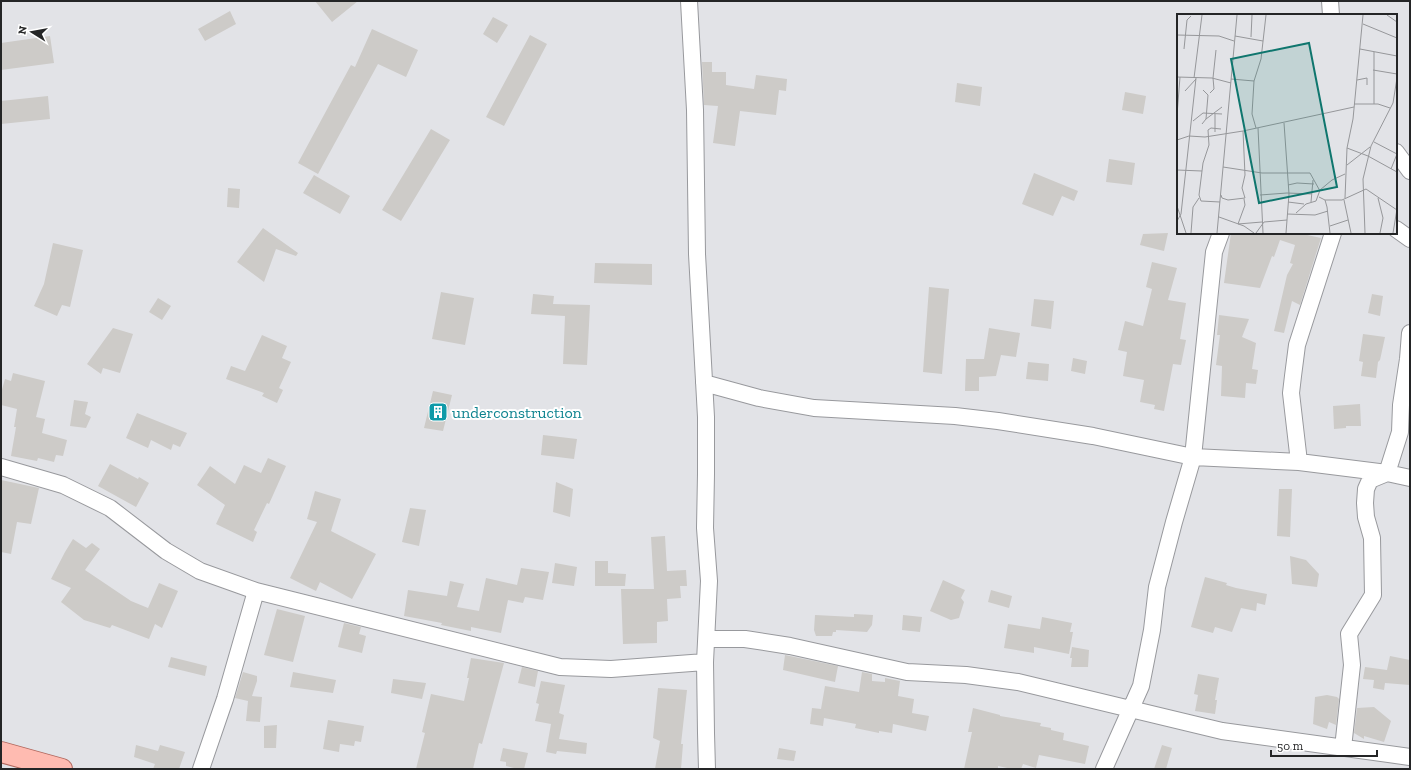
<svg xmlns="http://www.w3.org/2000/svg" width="1411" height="770" font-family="'Zilla Slab',serif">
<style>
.building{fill:#cdcbc8}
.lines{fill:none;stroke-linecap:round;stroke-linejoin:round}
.minor-casing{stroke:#98999d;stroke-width:18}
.major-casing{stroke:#b2695f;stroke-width:22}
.minor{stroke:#fff;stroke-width:16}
.major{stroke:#ffbbb1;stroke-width:20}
.labels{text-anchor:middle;stroke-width:4;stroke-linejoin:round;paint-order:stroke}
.culture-label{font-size:16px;fill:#0d838f;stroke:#fff;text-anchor:start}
.inset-road{fill:none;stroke:#96979a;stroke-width:1}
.view{fill:#0f766e;fill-opacity:0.15;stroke:#0f766e;stroke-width:2}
.inset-edge{fill:none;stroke:#242526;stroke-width:2}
</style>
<rect width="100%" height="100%" fill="#e2e3e7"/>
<path class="building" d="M315 1H358L332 22Z
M230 11 236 24 205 41 198 29Z
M493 17 508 25 497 43 483 34Z
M372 29 418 50 406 77 378 64 318 174 298 163 351 65 355 67Z
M530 35 547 44 504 126 486 117Z
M50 36 54 63 1 70V43Z
M702 62H712V72H726V85L754 89 756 75 787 79 786 91 779 90 776 115 740 111 735 146 713 143 718 106 704 105Z
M957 83 982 87 980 106 955 102Z
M1125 92 1146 96 1143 114 1122 110Z
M48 96 50 119 1 124V101Z
M431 129 450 140 401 221 382 210Z
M1109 159 1135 163 1132 185 1106 182Z
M1034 173 1078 191 1074 201 1062 196 1053 216 1022 204Z
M314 175 350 196 340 214 303 193Z
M228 188 240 189 239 208 227 207Z
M263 228 298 253 296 256 276 249 264 282 237 262Z
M1168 233 1164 251 1140 245 1143 234Z
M1231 233H1298L1321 238 1300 305 1292 301 1284 333 1274 331 1287 275 1293 264 1290 263 1295 245 1280 240 1274 257 1272 256 1260 288 1224 283Z
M53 243 83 250 70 307 62 305 57 316 34 306 44 284Z
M1152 262 1177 268 1168 300 1186 303 1180 339 1186 340 1181 365 1173 364 1164 411 1154 409 1155 405 1140 402 1144 380 1123 376 1127 352 1118 350 1125 321 1143 326 1152 289 1146 287Z
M595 263 652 264V285L594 283Z
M929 287 949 289 942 374 923 372Z
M441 292 474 298 465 345 432 339Z
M533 294 554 296 553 304 590 305 587 365 563 364 565 316 531 314Z
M1372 294 1383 296 1380 316 1368 313Z
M158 298 171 306 162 320 149 312Z
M1034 299 1054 301 1051 329 1031 326Z
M1219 315 1249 319 1242 337 1256 343 1252 369 1258 370 1256 384 1246 383 1245 398 1221 396 1222 366 1216 365 1220 335H1217Z
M113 328 133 334 120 373 103 368 101 374 87 364Z
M989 328 1020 333 1016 357 1001 355 996 376 979 377V391H965L966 359H984Z
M1363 334 1385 337 1380 360 1378 362 1376 378 1361 376 1363 362 1359 361Z
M262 335 287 346 282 358 291 362 279 388 283 390 277 403 262 396 264 393 226 379 231 366 245 371Z
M1073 358 1087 361 1085 374 1071 371Z
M1028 362 1049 364 1048 381 1026 379Z
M13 373 45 381 36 417 45 419 42 433 67 440 63 456 56 455 54 462 38 458 37 461 11 456 16 427H14L17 409 1 405V393L5 379 11 381Z
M433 391 452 395 443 431 424 428Z
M74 400 88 402 85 414 91 417 86 428 70 426Z
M1360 404 1361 426H1346V428L1334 429 1333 406Z
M137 413 187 433 180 447 173 444 171 450 151 440 148 448 126 438Z
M543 435 577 439 574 459 541 455Z
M268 458 286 466 269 504 267 503 254 530 257 532 253 542 216 524 225 505 197 485 210 466 235 484 244 465 261 473Z
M110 464 138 479 139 477 149 483 136 507 98 486Z
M1 480 39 488 31 524 17 522 11 554 1 552Z
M556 482 573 489 570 517 553 512Z
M1279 489H1292L1290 537 1277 536Z
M315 491 341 499 331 531 376 554 352 599 320 582 316 591 290 578 317 522 307 519Z
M410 508 426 510 419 546 402 542Z
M665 536 667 571 686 570 687 586H680L681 598 667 599 668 621 657 622V643L623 644 621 589H654L651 537Z
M73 539 86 548 92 543 100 549 85 570 131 601 148 608 159 583 178 591 162 628 155 624 149 639 112 625 110 628 84 620 61 602 71 588 51 579 65 552Z
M1290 556 1306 560 1319 574 1317 587 1292 584Z
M595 561H608V573L626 574 625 586H595Z
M555 563 577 567 574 586 552 583Z
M521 568 549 572 543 600 525 597 523 603 508 600 501 633 471 627V631L441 625 442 623 404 616 408 590 447 596 450 581 464 584 457 607 479 611 486 578 517 585Z
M1205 577 1227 583 1226 585 1236 588 1267 594 1265 605 1257 603 1256 611 1241 608 1232 632 1215 627 1213 633 1191 627Z
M943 580 965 590 961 598 964 602 959 618 951 620 930 611Z
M991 590 1012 596 1009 608 988 602Z
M277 609 305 616 293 662 264 655Z
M854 614 873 615 872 625 867 632 836 630V632H833L832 636H816L814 630 815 615 854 617Z
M903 615 922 617 920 632 902 630Z
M1042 617 1072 623 1070 632H1073L1069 654 1034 647V653L1004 648 1008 624 1040 629Z
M344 623 361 627 359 634 366 636 362 653 338 647Z
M1072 647 1089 650 1088 667H1071L1072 658H1070Z
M785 655 838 666 835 682 783 670Z
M1390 656 1410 660V685L1385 683 1384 690 1373 688 1374 680 1363 679 1365 667 1387 670Z
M171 657 207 666 205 676 168 667Z
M471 658 504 663 482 744 479 743 473 769H416L425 733 422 732 431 694 464 701 469 678H467Z
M522 667 538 671 535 687 518 683Z
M243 672 257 676V681L252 696 262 697 260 722 246 721 248 701 235 698Z
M293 672 336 680 333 693 290 687Z
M862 672 872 674V681L885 682V678L900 681 898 696 914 699 912 713 929 716 926 731 893 724 892 733 879 731V733L855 728 856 724 824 718 823 726 810 724 812 708 821 709 825 686 859 692Z
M1198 674 1219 678 1215 700H1217L1215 714 1195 711 1198 695 1194 694Z
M393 679 426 683 422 699 391 693Z
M541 681 565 685 559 713 564 715 559 739 587 743 586 754 557 751 556 754 546 752 551 724 535 721 539 704 536 703Z
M658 688 687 690 681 744H683L681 769H655L660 741 653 738Z
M1327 695 1337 697 1339 699 1336 725 1329 722 1327 729 1313 724 1315 697Z
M1374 707 1391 721 1384 742 1364 736V739L1354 733 1357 708Z
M973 708 1000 715V716L1041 723 1040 726 1051 728V730L1064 733 1063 740 1089 746 1085 764 1039 755 1036 768 1023 764 1021 769H1012L998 766V769H964L972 732H968Z
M328 720 364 726 361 742 355 741 354 746 340 744 339 752 323 749Z
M277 725 276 748H264V726Z
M136 745 158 751 160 745 185 752 179 769H153L155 764 134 757Z
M1162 745 1172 748 1166 769H1154Z
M503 748 528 753 524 769H518L506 766V762L500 761Z
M779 748 796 751 794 761 777 759Z"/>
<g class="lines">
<g class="minor-casing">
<path id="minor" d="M689 1 695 110 697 254 706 417V474L705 528 709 581 705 662 706 733 707 769
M1330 1 1331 15
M1396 152 1410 171
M1396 229 1410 239
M704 383 759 398 814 408 955 416 998 421 1093 436 1193 457 1299 462 1387 473 1410 478
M1299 462 1291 393 1293 376 1297 345 1333 233
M1 467 63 485 110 508 166 551 200 571 256 591 560 667 611 669 705 662
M707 639H745L790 646 907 672 966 675 1018 682 1222 731 1410 757
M1343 748 1352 665 1349 634 1373 595 1372 538 1366 517 1365 503 1366 489 1370 480 1387 473 1400 432 1401 405 1408 359 1410 333
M201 769 225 699 256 591
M1104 769 1141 686 1152 630 1157 587 1174 522 1193 457 1214 252 1221 233"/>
</g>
<g class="major-casing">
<path id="major" d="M1 752 62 769"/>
</g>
<use href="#minor" class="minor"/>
<use href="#major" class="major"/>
</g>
<defs>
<g id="building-square" transform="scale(1)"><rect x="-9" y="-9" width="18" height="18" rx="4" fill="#0f9aa8" stroke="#fff"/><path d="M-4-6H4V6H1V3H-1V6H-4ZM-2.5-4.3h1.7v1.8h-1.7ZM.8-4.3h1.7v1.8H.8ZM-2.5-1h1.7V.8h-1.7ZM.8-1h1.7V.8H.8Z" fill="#fff"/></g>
</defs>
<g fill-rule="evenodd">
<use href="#building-square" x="438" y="412"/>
</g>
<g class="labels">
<g class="culture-label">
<text x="452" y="418">underconstruction</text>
</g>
</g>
<g transform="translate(1177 14)">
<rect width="220" height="220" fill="#e2e3e7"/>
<path class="inset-road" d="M210 1 220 8M186 10 220 24M0 21 42 22 57 27M58 22 86 27M74 23 75 1M7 35 10 6 14 2M183 35 220 42M197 38V90M196 56 220 60M0 63 35 64 54 69M17 64 25 1M36 64 39 36M54 65 77 67M180 66 190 64V71M8 77 19 65M33 79 37 75 36 64M177 90H201L213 94M38 100V118M0 101 3 63M29 105 45 93M16 107 26 99 45 100M107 109 112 180 109 219M25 110 29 105 31 81 26 76M79 114 75 100 77 67 84 45 89 1M81 114 86 219M0 126 12 122 28 123 66 117 177 93M197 128 220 140M170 134 191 142 220 158M170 151 193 133M46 153 85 159H133L143 177M214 155 220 140M0 156 25 157M111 171 120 169 137 170M44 181 45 184 51 186 68 184 65 174 68 161 66 117M83 181 110 179 135 180M142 183 148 186 150 193 153 219M168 184 170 134 176 105 186 1M201 184 206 204 203 219M67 185 68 191 61 210 85 208M148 186H165L189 175 220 196M167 186 174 219M43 188 24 187 22 181 26 149 32 131 31 116 34 114 44 115M111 188 127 190M134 188 136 166M0 192 9 219M119 199 129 190 139 187 143 176 155 166 168 160M110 200 138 201 151 197M42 203 67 212 77 219M0 207 4 200 19 64M153 212 171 206M14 219 16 193 22 184M40 219 60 1M79 219 87 208 110 206M188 219 186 165 194 132 216 89 220 64M216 219 220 195"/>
<path class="view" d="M132 29 160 173 82 189 54 45Z"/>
<rect width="220" height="220" class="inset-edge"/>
</g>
<rect width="1411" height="770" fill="none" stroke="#242526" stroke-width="4"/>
<g transform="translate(32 32) rotate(281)" stroke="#ffffff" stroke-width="3" paint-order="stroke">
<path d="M0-3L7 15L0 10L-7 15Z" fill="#242526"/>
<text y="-6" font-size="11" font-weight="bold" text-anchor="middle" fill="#242526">N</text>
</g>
<path d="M1271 750v6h106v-6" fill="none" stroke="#242526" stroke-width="2"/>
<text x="1277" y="750" font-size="12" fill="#242526" stroke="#ffffff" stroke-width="3" paint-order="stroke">50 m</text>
</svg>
